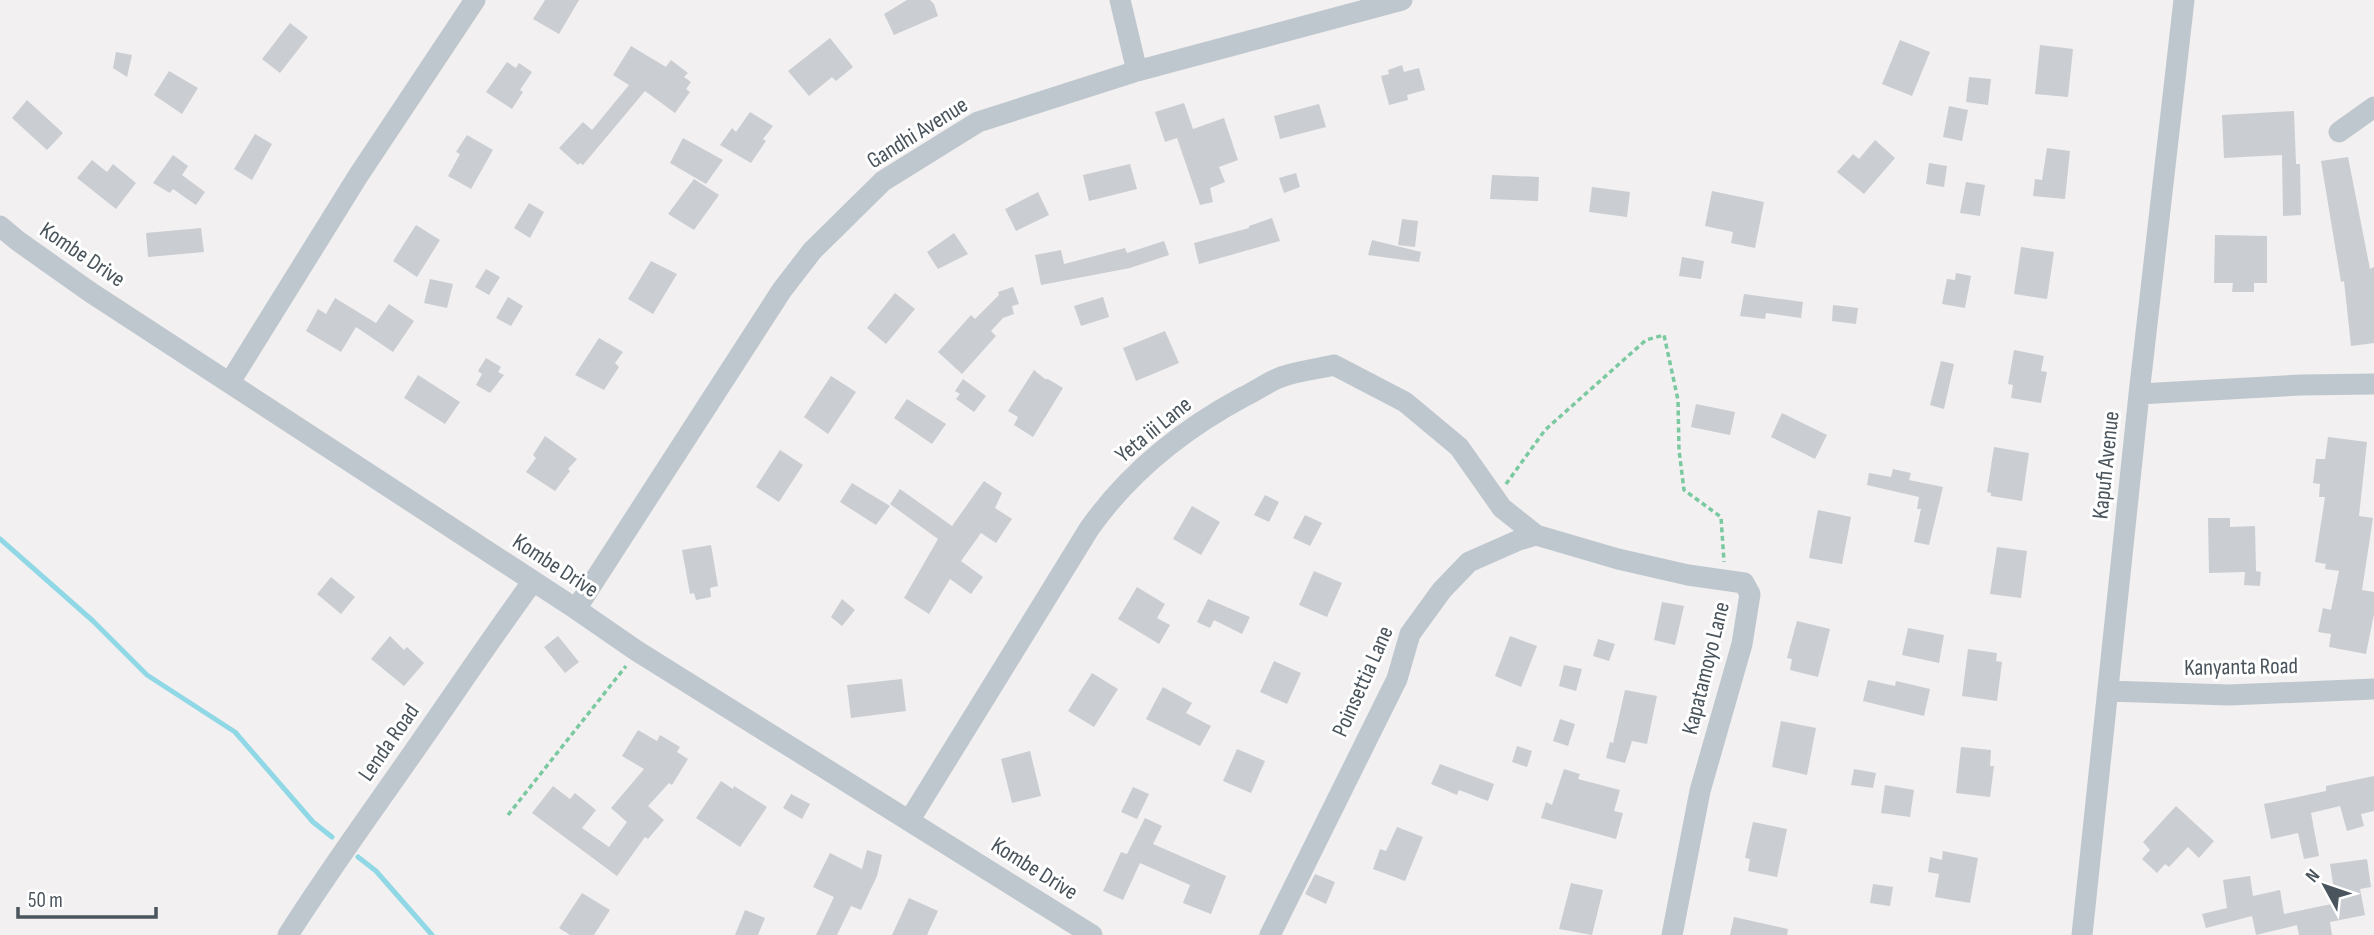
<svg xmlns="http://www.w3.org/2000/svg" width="2374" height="935" font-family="'Sofia Sans Condensed',sans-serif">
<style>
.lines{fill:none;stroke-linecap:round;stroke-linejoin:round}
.stream{stroke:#91d8e7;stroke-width:5}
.building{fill:#cacdd2}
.path{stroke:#7bc9a0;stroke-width:3.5;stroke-dasharray:5 3.5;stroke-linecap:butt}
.minor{stroke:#bfc7ce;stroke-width:21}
.labels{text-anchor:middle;stroke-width:6;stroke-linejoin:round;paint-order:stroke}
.street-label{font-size:23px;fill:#49545c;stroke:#fff}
</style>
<rect width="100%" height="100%" fill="#f2f0f0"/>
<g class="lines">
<path class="stream" d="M0 539 93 621 147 675 235 732 313 822 332 837
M358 857 376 871 432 935"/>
</g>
<path class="building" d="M545 0H579L559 34 533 19Z
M907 0H930L934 4 938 16 894 35 884 14Z
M290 23 308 37 280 73 262 59Z
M830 38 853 67 836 81 832 77 809 96 788 71Z
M1900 40 1930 52 1912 96 1882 84Z
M2040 45 2073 49 2068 97 2035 94Z
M631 46 666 67 671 60 688 73 684 77 691 82 686 89 690 92 675 113 645 91 583 165 580 163 578 165 559 148 583 122 592 130 629 85 613 75Z
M116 52 132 55 127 77 113 68Z
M507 62 516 68 519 63 532 72 520 90 523 92 512 109 486 92Z
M1402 65 1404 72 1419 68 1425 90 1407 95 1408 100 1389 105 1381 76 1389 74 1388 70Z
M169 71 198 88 182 114 154 95Z
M1969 77 1991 79 1988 105 1966 102Z
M27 100 63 133 47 150 12 118Z
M1184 103 1193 129 1224 118 1238 160 1219 167 1225 182 1210 188 1213 202 1200 205 1177 138 1165 142 1155 112Z
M1319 104 1326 127 1280 139 1274 116Z
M1949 106 1968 110 1962 141 1943 137Z
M2294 111 2296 164H2300L2301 215 2283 216 2282 155 2224 158 2222 115Z
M750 112 773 126 763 139 766 141 751 163 720 145 732 128 736 132Z
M255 134 272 144 252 180 234 169Z
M467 135 493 150 471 189 448 176 460 154 456 152Z
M683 138 723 160 706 184 670 163Z
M1875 140 1895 158 1864 194 1837 172 1853 154 1859 159Z
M2047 148 2070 151 2065 199 2033 196 2035 179 2042 180Z
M173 155 188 166 182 175 205 192 196 205 173 189 170 193 153 183Z
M2348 157 2370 269 2374 267V343L2351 346 2344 281 2341 282 2321 161Z
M92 160 107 172 113 164 136 183 116 209 77 178Z
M1929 163 1947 166 1944 187 1926 184Z
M1130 164 1137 189 1089 201 1083 175Z
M1296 173 1300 187 1284 193 1279 178Z
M1492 175 1539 177 1538 201 1490 199Z
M694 179 719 195 694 230 668 214Z
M1966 182 1985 185 1980 216 1960 213Z
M1592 187 1630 192 1627 217 1589 212Z
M1712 191 1764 202 1755 248 1731 243 1733 232 1705 226Z
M1038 192 1049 215 1016 231 1005 209Z
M529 203 544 212 530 238 514 228Z
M1272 218 1280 241 1199 264 1194 243 1249 228V226Z
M1402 219 1418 221 1415 247 1398 245Z
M416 225 440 240 417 277 393 261Z
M201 228 204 252 148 257 146 233Z
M954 233 968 254 938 269 927 252Z
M2215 235 2267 236V283H2254V292H2232L2233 283H2214Z
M1372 240 1421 252 1419 262 1368 255Z
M1164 241 1169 255 1130 268 1041 285 1035 255 1061 250 1064 264 1125 248 1127 253Z
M2021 247 2054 252 2047 299 2014 294Z
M1682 257 1704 261 1701 279 1679 276Z
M651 261 677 274 653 314 628 299Z
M486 269 500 277 489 295 475 287Z
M1956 273 1971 276 1965 308 1942 304 1947 279 1955 280Z
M430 279 453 284 447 308 424 303Z
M1013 287 1019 304 1012 306 1014 314 1003 318 991 331 996 336 962 374 938 352 971 315 975 319 999 295 998 292Z
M895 293 915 309 886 344 867 328Z
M1744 294 1803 302 1801 318 1766 313 1765 319 1740 316Z
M508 297 523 306 511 326 496 318Z
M1103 297 1109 317 1081 326 1074 306Z
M335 298 376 323 389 304 414 321 393 352 356 327 341 352 306 331 318 309 326 314Z
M1833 305 1858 308 1856 324 1832 321Z
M1165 331 1179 363 1136 381 1123 348Z
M599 338 623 352 615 363 619 367 604 390 575 375Z
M2014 350 2044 356 2041 371 2047 372 2041 403 2011 398 2013 385 2008 384Z
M486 358 501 367 498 372 504 375 490 393 476 385 482 374 478 371Z
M1941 361 1954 364 1944 409 1930 405Z
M1034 370 1045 379H1048L1063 388 1033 437 1014 425 1018 417 1008 411Z
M418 375 460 402 445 424 404 398Z
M831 376 856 392 828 434 804 417Z
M963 379 986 396 974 412 956 399 960 394 955 391Z
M907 399 946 424 932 444 894 418Z
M1696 404 1735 412 1730 435 1691 427Z
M1782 413 1827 435 1815 459 1771 437Z
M545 436 577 459 568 469 570 471 555 491 526 472 536 458 533 455Z
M2328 437 2367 442 2359 516 2373 518 2362 590 2374 592V614L2366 654 2329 647 2331 634 2318 632 2323 608 2331 610 2339 571 2325 569 2326 564 2315 562 2325 497H2319L2320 484 2313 483 2316 459H2325Z
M1994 447 2029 453 2022 501 1991 496V493L1987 492Z
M780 450 803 465 779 502 756 487Z
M1893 469 1911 473 1909 480 1943 487 1929 545 1914 542 1921 509H1917L1919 497 1867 485 1869 473 1891 477Z
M984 481 1002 493 995 508 1012 519 996 543 981 533 961 561 983 577 971 594 950 579 929 614 904 598 938 539 890 504 900 489 952 526Z
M852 483 890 506 876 525 840 502Z
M1265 495 1279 502 1269 522 1254 515Z
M1192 506 1220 522 1201 555 1173 539Z
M1818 510 1851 517 1842 564 1809 558Z
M1305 515 1322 523 1310 546 1293 538Z
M2208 518H2230V527L2255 526 2256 571 2261 572 2260 586 2244 585 2245 572 2209 573Z
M711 545 718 586 710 588 711 597 696 600 694 593 690 594 682 550Z
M1997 547 2027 551 2021 598 1990 594Z
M1314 571 1342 583 1327 617 1299 605Z
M331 577 355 597 341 614 317 594Z
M1137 587 1165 604 1157 618 1170 625 1159 644 1118 619Z
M842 599 855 610 842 626 831 617Z
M1208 599 1250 617 1242 634 1214 620 1210 628 1197 622Z
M1662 602 1684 606 1675 645 1654 640Z
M1797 621 1830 629 1818 677 1790 670 1792 659 1787 658Z
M1908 628 1944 635 1939 663 1902 655Z
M390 636 404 650 407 647 424 663 404 686 371 659Z
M558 636 579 662 565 673 544 647Z
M1510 636 1537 646 1521 687 1495 676Z
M1598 639 1615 644 1609 661 1593 656Z
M1968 649 1997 653 1996 661 2002 662 1997 701 1962 696Z
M1274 661 1301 673 1287 704 1260 692Z
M1564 665 1582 669 1576 691 1559 686Z
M1092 673 1118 689 1094 727 1068 711Z
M902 679 906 711 851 718 847 685Z
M1868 680 1895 686 1896 681 1930 689 1924 716 1863 701Z
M1163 687 1192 703 1186 713 1211 726 1200 746 1146 719Z
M1625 690 1657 696 1647 744 1632 741 1625 763 1606 758 1610 742 1613 743Z
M1560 719 1575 724 1568 746 1553 741Z
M1781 721 1816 728 1807 775 1772 767Z
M638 730 657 741 660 735 680 747 677 752 688 759 672 785 669 783 648 806 664 820 648 839 645 837 617 876 532 813 553 786 570 799 575 793 596 810 582 828 609 847 627 822 611 808 644 769 622 756Z
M1517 746 1532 751 1527 767 1512 762Z
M1961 747 1991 750 1990 766H1994L1990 797 1956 793Z
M1237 749 1265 761 1251 793 1223 781Z
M1030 751 1041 796 1012 803 1001 759Z
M1440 764 1494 784 1488 801 1459 790 1457 795 1431 784Z
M1564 769 1580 774 1578 779 1620 790 1614 811 1623 813 1616 839 1541 818 1546 802 1552 805Z
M1854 769 1876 773 1873 788 1851 785Z
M2374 776V811L2361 814 2364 826 2347 831 2340 806 2311 813 2319 856 2304 859 2298 833 2271 839 2264 804 2326 791V786Z
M721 781 733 789 734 786 767 807 740 847 696 818Z
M1885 785 1914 790 1910 817 1881 813Z
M1133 787 1149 794 1137 819 1121 812Z
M791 794 810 804 802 819 783 808Z
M2176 806 2214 841 2199 858 2188 847 2169 867 2165 864 2157 873 2142 859 2150 850 2143 842Z
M1145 818 1162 826 1153 844 1226 876 1211 914 1183 903 1190 885 1140 863 1123 900 1103 891 1121 852 1127 854Z
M1753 822 1787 829 1777 877 1748 871 1750 859 1745 858Z
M1397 827 1423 837 1405 881 1373 869 1380 849 1386 851Z
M867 850 882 855 877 876 861 910 851 906 837 935H816L834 897 813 887 830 853 862 869Z
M1943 851 1978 858 1970 903 1935 897 1939 874 1928 872 1930 857 1942 860Z
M2367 859 2371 887 2360 889 2365 915 2330 922 2332 935H2299L2297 925 2256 935 2252 916 2206 928 2202 914 2227 908 2223 880 2250 876 2253 896 2280 890 2284 914 2336 903 2330 864Z
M1315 874 1335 882 1326 904 1305 894Z
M1571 883 1603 890 1592 935 1559 929Z
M1873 884 1893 887 1890 906 1870 903Z
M582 893 610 910 594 935H570L559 928Z
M909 898 938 911 927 935H892Z
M745 910 765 918 758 935H735Z
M1734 917 1788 929 1787 935H1730Z"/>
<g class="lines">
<path class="path" d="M1506 484 1545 430 1646 340 1664 335 1678 400 1679 450 1684 490 1721 517 1724 562
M508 815 626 666"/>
<path class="minor" d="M1120 0 1137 71
M2339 132 2374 107
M0 226 18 241 90 292 576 609 637 651 1092 935
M230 382 358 176 475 0
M2139 394 2300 385 2374 384
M576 609 782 290 812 251 883 181 978 122 1137 71 1402 0
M2108 691 2229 695 2374 689
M909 821 1089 529C1129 472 1182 430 1243 397 1256 391 1268 382 1281 377 1298 371 1317 369 1334 365L1405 402 1459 447 1502 508 1536 535 1618 559 1688 575 1744 583 1750 594 1742 644 1700 791 1672 935
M288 935C329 870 374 809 417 747 456 691 493 636 533 581
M1270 935 1397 679 1410 634 1442 590 1469 562 1519 540 1536 535
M2082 935 2139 394 2184 0"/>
</g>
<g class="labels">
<g class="street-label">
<text transform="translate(917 132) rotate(-32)" y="8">Gandhi Avenue</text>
<text transform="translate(83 254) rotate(34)" y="8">Kombe Drive</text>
<text transform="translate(1153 429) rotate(-39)" y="8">Yeta iii Lane</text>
<text transform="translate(2105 465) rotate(-84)" y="8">Kapufi Avenue</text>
<text transform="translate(556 565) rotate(33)" y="8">Kombe Drive</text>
<text transform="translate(2241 666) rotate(-1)" y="8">Kanyanta Road</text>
<text transform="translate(1705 668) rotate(-76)" y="8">Kapatamoyo Lane</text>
<text transform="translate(1362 681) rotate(-66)" y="8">Poinsettia Lane</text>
<text transform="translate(388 742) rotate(-55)" y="8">Lenda Road</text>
<text transform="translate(1035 868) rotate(32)" y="8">Kombe Drive</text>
</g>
</g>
<g transform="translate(2325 886) rotate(310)" stroke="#ffffff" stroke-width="5" paint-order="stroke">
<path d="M0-5L12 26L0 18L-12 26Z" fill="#49545c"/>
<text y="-10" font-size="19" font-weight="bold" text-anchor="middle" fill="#49545c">N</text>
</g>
<path d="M18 907v10h138v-10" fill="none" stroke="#49545c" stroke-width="3.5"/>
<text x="28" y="907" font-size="21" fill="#49545c" stroke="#ffffff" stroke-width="5" paint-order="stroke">50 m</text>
</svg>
